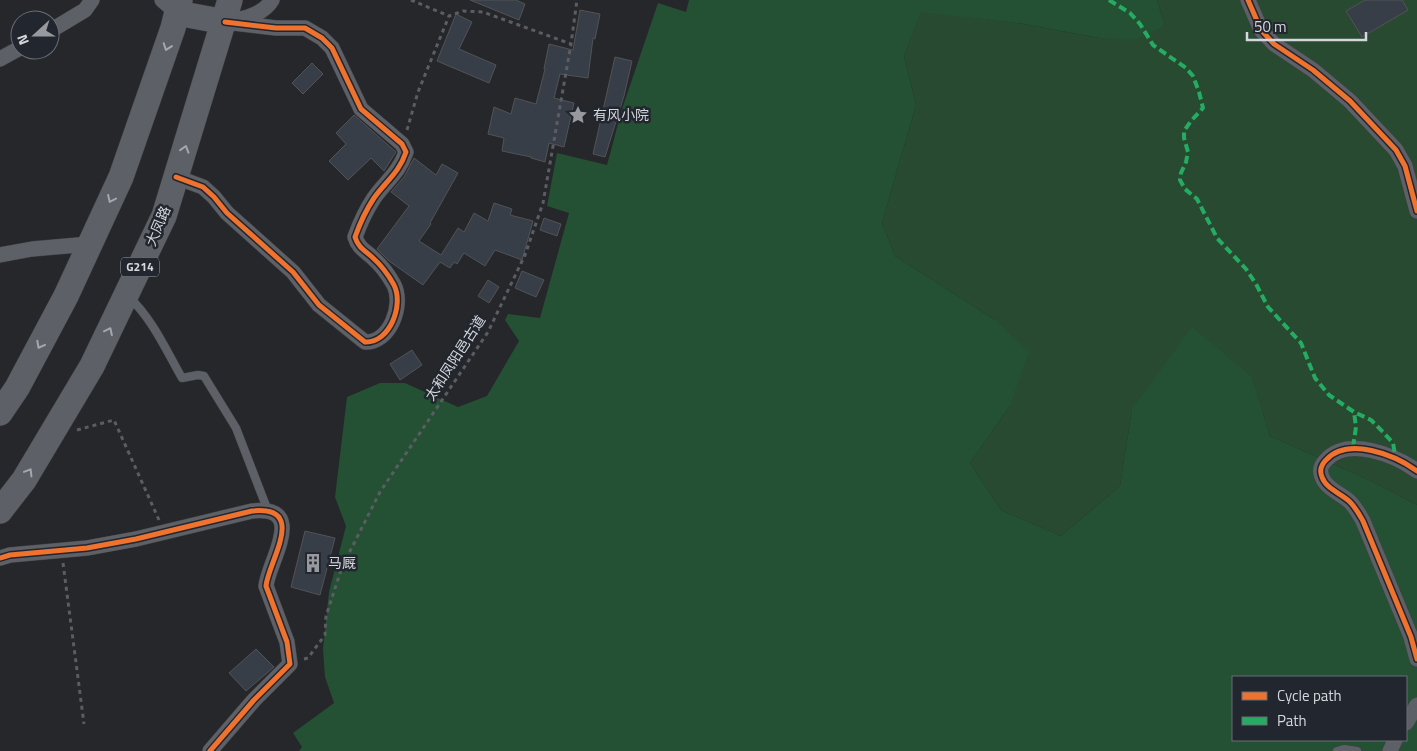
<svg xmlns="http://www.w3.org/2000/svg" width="1417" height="751" font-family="'Titillium Web','Noto Sans SC',sans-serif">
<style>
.green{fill:#274a31}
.forest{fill:#245133;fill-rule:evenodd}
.building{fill:#383e48;stroke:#515356}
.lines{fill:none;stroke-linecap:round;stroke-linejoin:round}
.service-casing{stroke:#424346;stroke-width:9}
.minor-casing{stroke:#424346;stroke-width:16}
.trunk-casing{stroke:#424346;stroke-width:26}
.path{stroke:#5c5d63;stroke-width:3;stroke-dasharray:4 4;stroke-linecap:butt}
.service{stroke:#5e6067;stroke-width:8}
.minor{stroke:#5e6067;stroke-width:15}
.trunk{stroke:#5e6068;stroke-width:25}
.quiet{stroke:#26ab63;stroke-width:4;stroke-dasharray:8 4;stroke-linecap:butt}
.cycleway-casing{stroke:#22262e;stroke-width:8}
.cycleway{stroke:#ef722f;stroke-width:5}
.oneway{stroke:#a5a7ae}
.labels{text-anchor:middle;stroke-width:5;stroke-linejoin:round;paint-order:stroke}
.shield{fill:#22262e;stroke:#9fa2a8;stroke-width:1}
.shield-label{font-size:12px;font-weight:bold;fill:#d4d7dc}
.poi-label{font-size:14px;fill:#d4d7dc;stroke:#22262e;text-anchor:start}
.street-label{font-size:14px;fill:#d4d7dc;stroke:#22262e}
</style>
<rect width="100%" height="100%" fill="#25272b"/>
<path class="green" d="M1157 0H1417V505L1371 481 1270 436 1252 378 1132 409 1120 486 1061 536 1001 510 970 463 1010 406 995 320 895 256 882 223 916 105 904 56 921 11 1024 24 1099 38 1165 26Z"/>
<path class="forest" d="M689 0H1157L1165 26 1136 39 1099 38 1024 24 921 12 904 56 916 105 882 223 895 256 995 320 1029 352 1010 406 970 463 1001 510 1061 536 1120 486 1132 409 1192 327 1252 377 1270 436 1371 481 1417 505V751H299L302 747 293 733 334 703 325 677 323 649 329 592 346 526 335 497 347 397 380 383H405L458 407 487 396 519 341 505 320 508 314 540 318 569 213 547 206 557 153 607 165 622 109 658 3 686 12ZM1233 677H1406V740H1233Z"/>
<path class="building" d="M470 0H516L525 4 519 20Z
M1365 0H1402L1408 10 1362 37 1346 11Z
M580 10 600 14 595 39 593 38 588 78 560 74 554 98 574 103 564 147 549 143 545 162 531 158V157L502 151 504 138 488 134 494 107 511 114 515 98 536 104 545 69H544L549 44 573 50Z
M456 14 472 22 459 49 496 65 489 83 437 61Z
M615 57 632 61 624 96 605 157 593 154Z
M312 63 323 74 303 94 292 83Z
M354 115 396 152 384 171 371 158 348 180 329 161 346 144 336 133Z
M414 158 436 175 442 164 458 173 430 223 431 224 419 241 441 255 458 228 464 232 474 213 488 221 494 203 512 209 510 215 533 221 522 260 495 250 485 266 464 253 457 264 454 262 450 268 440 262 423 285 389 261 377 249 409 206 391 192 404 177Z
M544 218 561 224 557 236 540 230Z
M522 271 544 280 536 297 515 288Z
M488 280 499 287 489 303 478 296Z
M412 350 422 365 400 380 390 364Z
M305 531 335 538 320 595 291 587Z
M256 649 274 667 246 691 229 673Z"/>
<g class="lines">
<g class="service-casing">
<path id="service" d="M129 297C153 320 166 350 182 378L198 375 204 376 236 428 268 511
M1337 751 1344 749 1357 751"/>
</g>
<g class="minor-casing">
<path id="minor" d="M162 0 177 13
M1248 0 1261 30 1274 44 1313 70 1350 101 1396 150 1405 166 1417 211
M236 20C249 18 265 12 272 0
M50 31 85 10 92 0
M0 59 20 48
M176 177 203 187 214 197 227 213 293 272 319 305 365 342C390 343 404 305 394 285 388 274 381 265 372 257 364 250 358 247 355 237 360 223 366 210 374 198 386 181 399 173 406 152L402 144 361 109 332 48 322 38 305 28H276L225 22
M0 255 32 249 90 244
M1417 471C1395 455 1348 436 1326 460 1321 465 1319 470 1322 477 1326 489 1342 494 1350 502 1356 508 1359 514 1363 521L1411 637 1417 659
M0 558 10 555 87 548 136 539 252 511C309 505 268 562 266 586L287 642 290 664 254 700 210 751
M1406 723 1417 705
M1390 751 1395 740"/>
</g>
<g class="trunk-casing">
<path id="trunk" d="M177 13 225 22
M0 413 17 388 66 296 121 177 173 28 180 0
M0 511 24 480 92 366 164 216 230 0"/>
</g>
<path class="path" d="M411 0 449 16
M407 130 418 92 449 16 463 11 483 12 571 44
M77 430 114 420 159 520
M63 563 84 724
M304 659 308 658 325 635 326 616 342 567 380 492 488 332 525 255 543 203 571 44 577 0"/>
<use href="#service" class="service"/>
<use href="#minor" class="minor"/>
<use href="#trunk" class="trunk"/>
<path class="quiet" d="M1109 0 1130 13 1140 24 1153 45 1186 68 1193 76 1199 92 1203 108 1191 121 1184 131V138L1188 152 1186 162 1181 173 1180 180 1185 189 1197 199 1217 238 1246 269 1256 284 1268 307 1301 343 1315 378 1329 395 1354 412 1371 420 1383 432 1393 443 1396 460
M1353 447 1356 427 1354 412"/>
<g class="cycleway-casing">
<path id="cycleway" d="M1248 0 1261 30 1274 44 1313 70 1350 101 1396 150 1405 166 1417 211
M176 177 203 187 214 197 227 213 293 272 319 305 365 342C390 343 404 305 394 285 388 274 381 265 372 257 364 250 358 247 355 237 360 223 366 210 374 198 386 181 399 173 406 152L402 144 361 109 332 48 322 38 305 28H276L225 22
M1417 471C1395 455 1348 436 1326 460 1321 465 1319 470 1322 477 1326 489 1342 494 1350 502 1356 508 1359 514 1363 521L1411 637 1417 659
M0 558 10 555 87 548 136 539 252 511C309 505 268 562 266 586L287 642 290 664 254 700 210 751"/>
</g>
<use href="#cycleway" class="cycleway"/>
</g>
<defs><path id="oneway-chevron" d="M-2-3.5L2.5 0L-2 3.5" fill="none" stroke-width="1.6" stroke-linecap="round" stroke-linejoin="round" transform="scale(1.25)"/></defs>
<g class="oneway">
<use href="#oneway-chevron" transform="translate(167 47) rotate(109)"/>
<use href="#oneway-chevron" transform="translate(185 149) rotate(-73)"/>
<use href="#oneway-chevron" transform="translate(111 199) rotate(115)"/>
<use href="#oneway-chevron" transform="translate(109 331) rotate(-64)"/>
<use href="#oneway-chevron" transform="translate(40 345) rotate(118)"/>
<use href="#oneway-chevron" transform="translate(29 472) rotate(-59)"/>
</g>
<defs>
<g id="sight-bare" transform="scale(1.5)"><path d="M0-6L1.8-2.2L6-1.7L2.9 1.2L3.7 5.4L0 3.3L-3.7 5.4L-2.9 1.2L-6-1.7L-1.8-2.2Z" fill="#97999e" stroke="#22262e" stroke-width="2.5" paint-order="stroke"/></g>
<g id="building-bare" transform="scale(1.5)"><path d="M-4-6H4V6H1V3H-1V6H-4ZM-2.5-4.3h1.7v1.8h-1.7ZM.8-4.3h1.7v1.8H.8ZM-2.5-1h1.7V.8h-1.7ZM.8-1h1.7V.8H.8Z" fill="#97999e" stroke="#22262e" stroke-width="2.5" paint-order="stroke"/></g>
</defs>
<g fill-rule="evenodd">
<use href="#sight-bare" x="578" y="115"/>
<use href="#building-bare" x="313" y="563"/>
</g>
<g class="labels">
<rect class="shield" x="121" y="257.5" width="38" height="19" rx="4"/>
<g class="shield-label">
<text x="140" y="271">G214</text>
</g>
<g class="poi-label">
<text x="593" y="120">有风小院</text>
<text x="328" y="568">马厩</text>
</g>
<g class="street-label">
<text transform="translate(158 226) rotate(-67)" y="5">大凤路</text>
<text transform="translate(455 358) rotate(-57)" y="5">太和凤阳邑古道</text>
</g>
</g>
<rect x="1232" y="676" width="175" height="65" fill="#22262e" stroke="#696d74"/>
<rect x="1242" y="692" width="25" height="8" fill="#ef722f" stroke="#696d74"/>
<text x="1277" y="701" font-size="15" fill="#d4d7dc">Cycle path</text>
<rect x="1242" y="717" width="25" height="8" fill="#26ab63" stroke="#696d74"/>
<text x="1277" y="726" font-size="15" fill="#d4d7dc">Path</text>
<g transform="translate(35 35) rotate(249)"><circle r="24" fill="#22262e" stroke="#696d74"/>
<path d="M0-4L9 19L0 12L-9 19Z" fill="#97999e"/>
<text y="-8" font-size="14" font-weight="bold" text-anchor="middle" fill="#d4d7dc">N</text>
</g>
<path d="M1247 32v8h119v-8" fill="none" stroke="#d4d7dc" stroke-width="2.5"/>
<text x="1254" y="32" font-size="15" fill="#d4d7dc" stroke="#22262e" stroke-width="4" paint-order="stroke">50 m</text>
</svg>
